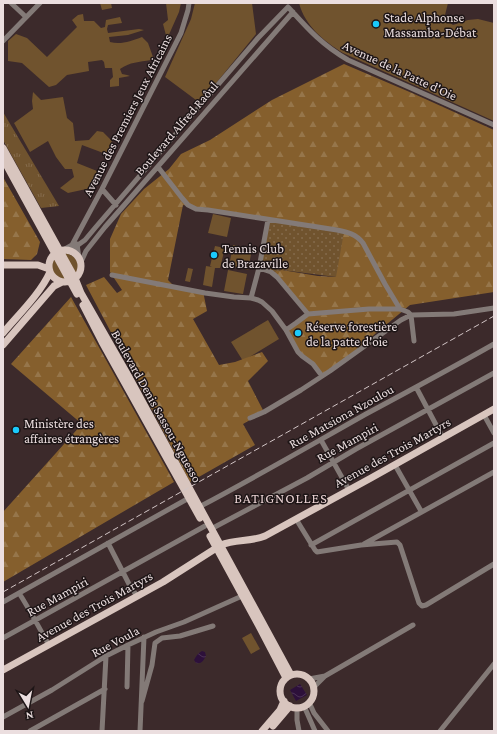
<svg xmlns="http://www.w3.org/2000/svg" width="497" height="734" font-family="'Crimson Pro',serif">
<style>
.grass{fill:#70532e}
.forest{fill:url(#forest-firs)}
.park{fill:url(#park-tufts)}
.garden{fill:url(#garden-dots)}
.water{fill:url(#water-waves)}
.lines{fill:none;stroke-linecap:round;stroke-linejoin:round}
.minor{stroke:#837a77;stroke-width:5}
.major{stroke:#d8c5be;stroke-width:7}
.rail{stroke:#d2c5c6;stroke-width:1;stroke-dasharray:6 3;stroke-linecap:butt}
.poi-dot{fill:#1acafc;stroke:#1d1516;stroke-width:1.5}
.labels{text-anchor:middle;stroke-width:3;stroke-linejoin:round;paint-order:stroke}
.poi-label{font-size:13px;fill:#ebdedf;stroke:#1d1516;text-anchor:start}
.street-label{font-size:13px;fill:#ebdedf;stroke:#1d1516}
.neighbourhood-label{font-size:14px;letter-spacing:1px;fill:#e7cfd0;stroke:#1d1516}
</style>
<defs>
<pattern id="forest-firs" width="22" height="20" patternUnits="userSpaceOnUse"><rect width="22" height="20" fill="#855f2d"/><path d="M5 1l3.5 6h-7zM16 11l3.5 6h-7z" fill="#96764b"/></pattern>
<pattern id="park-tufts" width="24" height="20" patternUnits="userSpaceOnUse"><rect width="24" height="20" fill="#70532e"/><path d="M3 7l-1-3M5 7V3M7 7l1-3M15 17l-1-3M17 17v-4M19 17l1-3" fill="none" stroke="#856b4c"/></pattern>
<pattern id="garden-dots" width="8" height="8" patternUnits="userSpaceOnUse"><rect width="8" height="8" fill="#70532e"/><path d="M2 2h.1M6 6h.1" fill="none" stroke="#856b4c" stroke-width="1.8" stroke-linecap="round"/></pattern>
<pattern id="water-waves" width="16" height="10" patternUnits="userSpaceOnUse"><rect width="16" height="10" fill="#2d103a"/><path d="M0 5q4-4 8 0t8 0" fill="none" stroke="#4c3256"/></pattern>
</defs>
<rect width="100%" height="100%" fill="#3c2a2b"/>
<path class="grass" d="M100 3H111L112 8 102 10Z
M166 3H181L179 12 167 39 163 24 168 20Z
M195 3H252L256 34 200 103 165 77 191 19Z
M299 3H448L444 19 453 25 468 20 478 19 494 23V121L343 53C324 41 305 26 299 3Z
M83 14 84 21H94L101 28 105 27 106 20 120 17 122 23 108 25 107 29 108 33 139 29 144 30 128 35 109 37 110 42C121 45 131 41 142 37L148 43 153 57 151 60C139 62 130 62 120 69L122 74 127 75 130 76 119 78V86L110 87V80L113 77 112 68H105L104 62 102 60 88 62 89 71 67 75 56 85 49 87 22 63 8 61V41L16 34 27 38 47 57 77 27 72 20 78 15Z
M33 92 41 100 63 97 67 118 73 123 75 141 89 140 97 131 103 132 112 141 106 154 82 145 77 163 97 171 96 181 91 188 68 193 60 188 74 177 72 169H65L56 157 48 141 30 152 14 123 33 109 32 101Z
M213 214 231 218 227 237 208 233Z
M233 245 252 249 248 270 229 266Z
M215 246 225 248 220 268H215L212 287 203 285 206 266 212 267 210 266Z
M64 253C75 254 83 264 76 274Z
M54 259 66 279C55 281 47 268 54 259Z
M188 268 193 269 190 282 185 281Z
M228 270 247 274 243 294 224 291Z
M268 320 279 339 243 361 231 342Z
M251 633 260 649 251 654 242 638Z"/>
<path class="forest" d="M344 64 412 93 494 130V292L410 305 329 372 322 376 302 356 286 330 308 314 271 272 282 270 318 276 336 277 264 219 183 205 168 280 174 286 203 291 207 311 193 319 219 365 235 362 262 352 268 361 248 381 264 412 243 424 255 445 190 482 86 285 104 277 117 293 122 290 110 272V239L121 214 144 189 169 169 181 154 210 140 272 100Z
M3 177 40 242 37 254 31 260 3 259Z
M71 297 174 482 3 582V512L82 424 11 364Z"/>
<path class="park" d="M3 112 59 206 41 208 3 140Z"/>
<path class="garden" d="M268 220 344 232 336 277 282 270 271 272 259 268Z"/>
<path class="water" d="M202 651 205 652 206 656C203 661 202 664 196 663L194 660C196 656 198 653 202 651Z
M300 684 307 695 296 701 290 690Z"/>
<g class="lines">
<path class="minor" d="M11 3 26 17
M3 41 40 3
M158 167 182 198 188 205 196 209 208 210 337 230C347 232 356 234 363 243L385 284 400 309
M102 189 116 205
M77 244 79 258
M65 249 72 245 102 189 181 33 188 10 189 3
M71 250 85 240 95 228 258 38 288 7 289 8C308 29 322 45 348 60L494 125
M81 262 86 251 105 227 293 12
M259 268 268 220
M112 275 205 293 234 297 251 298 258 300 262 302 272 311 286 330 298 352 302 356 313 364 322 376
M251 298 259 268 271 272 277 277 308 314
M286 330 296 323 308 314 369 309H400L408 312 411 315 414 341
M416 387 443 438
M484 415 494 433
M250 418 264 412 301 390 330 371 401 320 411 315 454 314 494 308
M321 440 349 490
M395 465 421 511
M199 507C256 477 311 445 366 414 409 391 452 368 494 344
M296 519 315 550 317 552 361 545 397 542 400 545 419 603 422 606 426 605 494 564
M211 529 307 478 356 449 494 373
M108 543 130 586 137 596
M364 544 494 472
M311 545 494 443
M19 593C30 610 39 628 49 645
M3 602 189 498
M3 638 205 526
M309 679 325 676
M127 687 128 645
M313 688 325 676 413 625
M142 701 152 665 155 643 162 638 180 636 213 626
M309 702 314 713 328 731
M304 706 315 731
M297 707V720L299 731
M3 717 52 690 106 656 128 645 156 632 184 622 242 596
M30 731 105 689
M102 731 106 656
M140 731 144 637
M440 731 494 664"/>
<path class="major" d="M3 148 75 278 81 293 129 377 291 675
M3 159 77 294
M49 266a16 16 0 1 1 32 0a16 16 0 1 1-32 0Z
M3 265H38L49 269
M83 305 102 342 200 518
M3 333C19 314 40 294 50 272
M3 345 54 286 62 282
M210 536 260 628 286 678
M3 670 163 582 221 545C235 539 251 542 265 536L371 478 494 409
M280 691a17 17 0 1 1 34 0a17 17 0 1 1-34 0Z
M273 726 290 706
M262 731 280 710 284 701"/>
<path class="rail" d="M3 592 494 316"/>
</g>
<g class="poi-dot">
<circle cx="376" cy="24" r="4"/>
<circle cx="214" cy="255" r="4"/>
<circle cx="298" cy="333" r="4"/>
<circle cx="16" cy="430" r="4"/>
</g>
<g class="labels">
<g class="poi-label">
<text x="384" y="22">Stade Alphonse<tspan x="384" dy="15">Massamba-Débat</tspan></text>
<text x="222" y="253">Tennis Club<tspan x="222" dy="15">de Brazaville</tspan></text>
<text x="306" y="331">Réserve forestière<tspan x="306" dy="15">de la patte d'oie</tspan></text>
<text x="24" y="428">Ministère des<tspan x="24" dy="15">affaires étrangères</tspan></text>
</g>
<g class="street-label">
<text transform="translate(400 70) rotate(25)" y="5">Avenue de la Patte d'Oie</text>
<text transform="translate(127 115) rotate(-63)" y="5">Avenue des Premiers Jeux Africains</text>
<text transform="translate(176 128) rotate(-49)" y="5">Boulevard Alfred Raôul</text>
<text transform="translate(157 406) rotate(61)" y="5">Boulevard Denis Sassou-Nguesso</text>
<text transform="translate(341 416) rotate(-29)" y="5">Rue Matsiona Nzoulou</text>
<text transform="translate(347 442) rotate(-29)" y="5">Rue Mampiri</text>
<text transform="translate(392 452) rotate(-29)" y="5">Avenue des Trois Martyrs</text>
<text transform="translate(57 596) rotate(-29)" y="5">Rue Mampiri</text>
<text transform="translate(94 606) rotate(-29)" y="5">Avenue des Trois Martyrs</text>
<text transform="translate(115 641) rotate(-28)" y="5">Rue Voula</text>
</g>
<g class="neighbourhood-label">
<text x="281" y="503">BATIGNOLLES</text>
</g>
</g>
<rect width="497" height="734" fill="none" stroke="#ebdedf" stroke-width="8"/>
<g transform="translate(28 706) rotate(170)" stroke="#1d1516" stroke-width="3" paint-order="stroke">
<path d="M0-3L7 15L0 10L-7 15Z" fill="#ebdedf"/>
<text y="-6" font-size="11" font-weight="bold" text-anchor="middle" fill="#ebdedf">N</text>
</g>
</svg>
